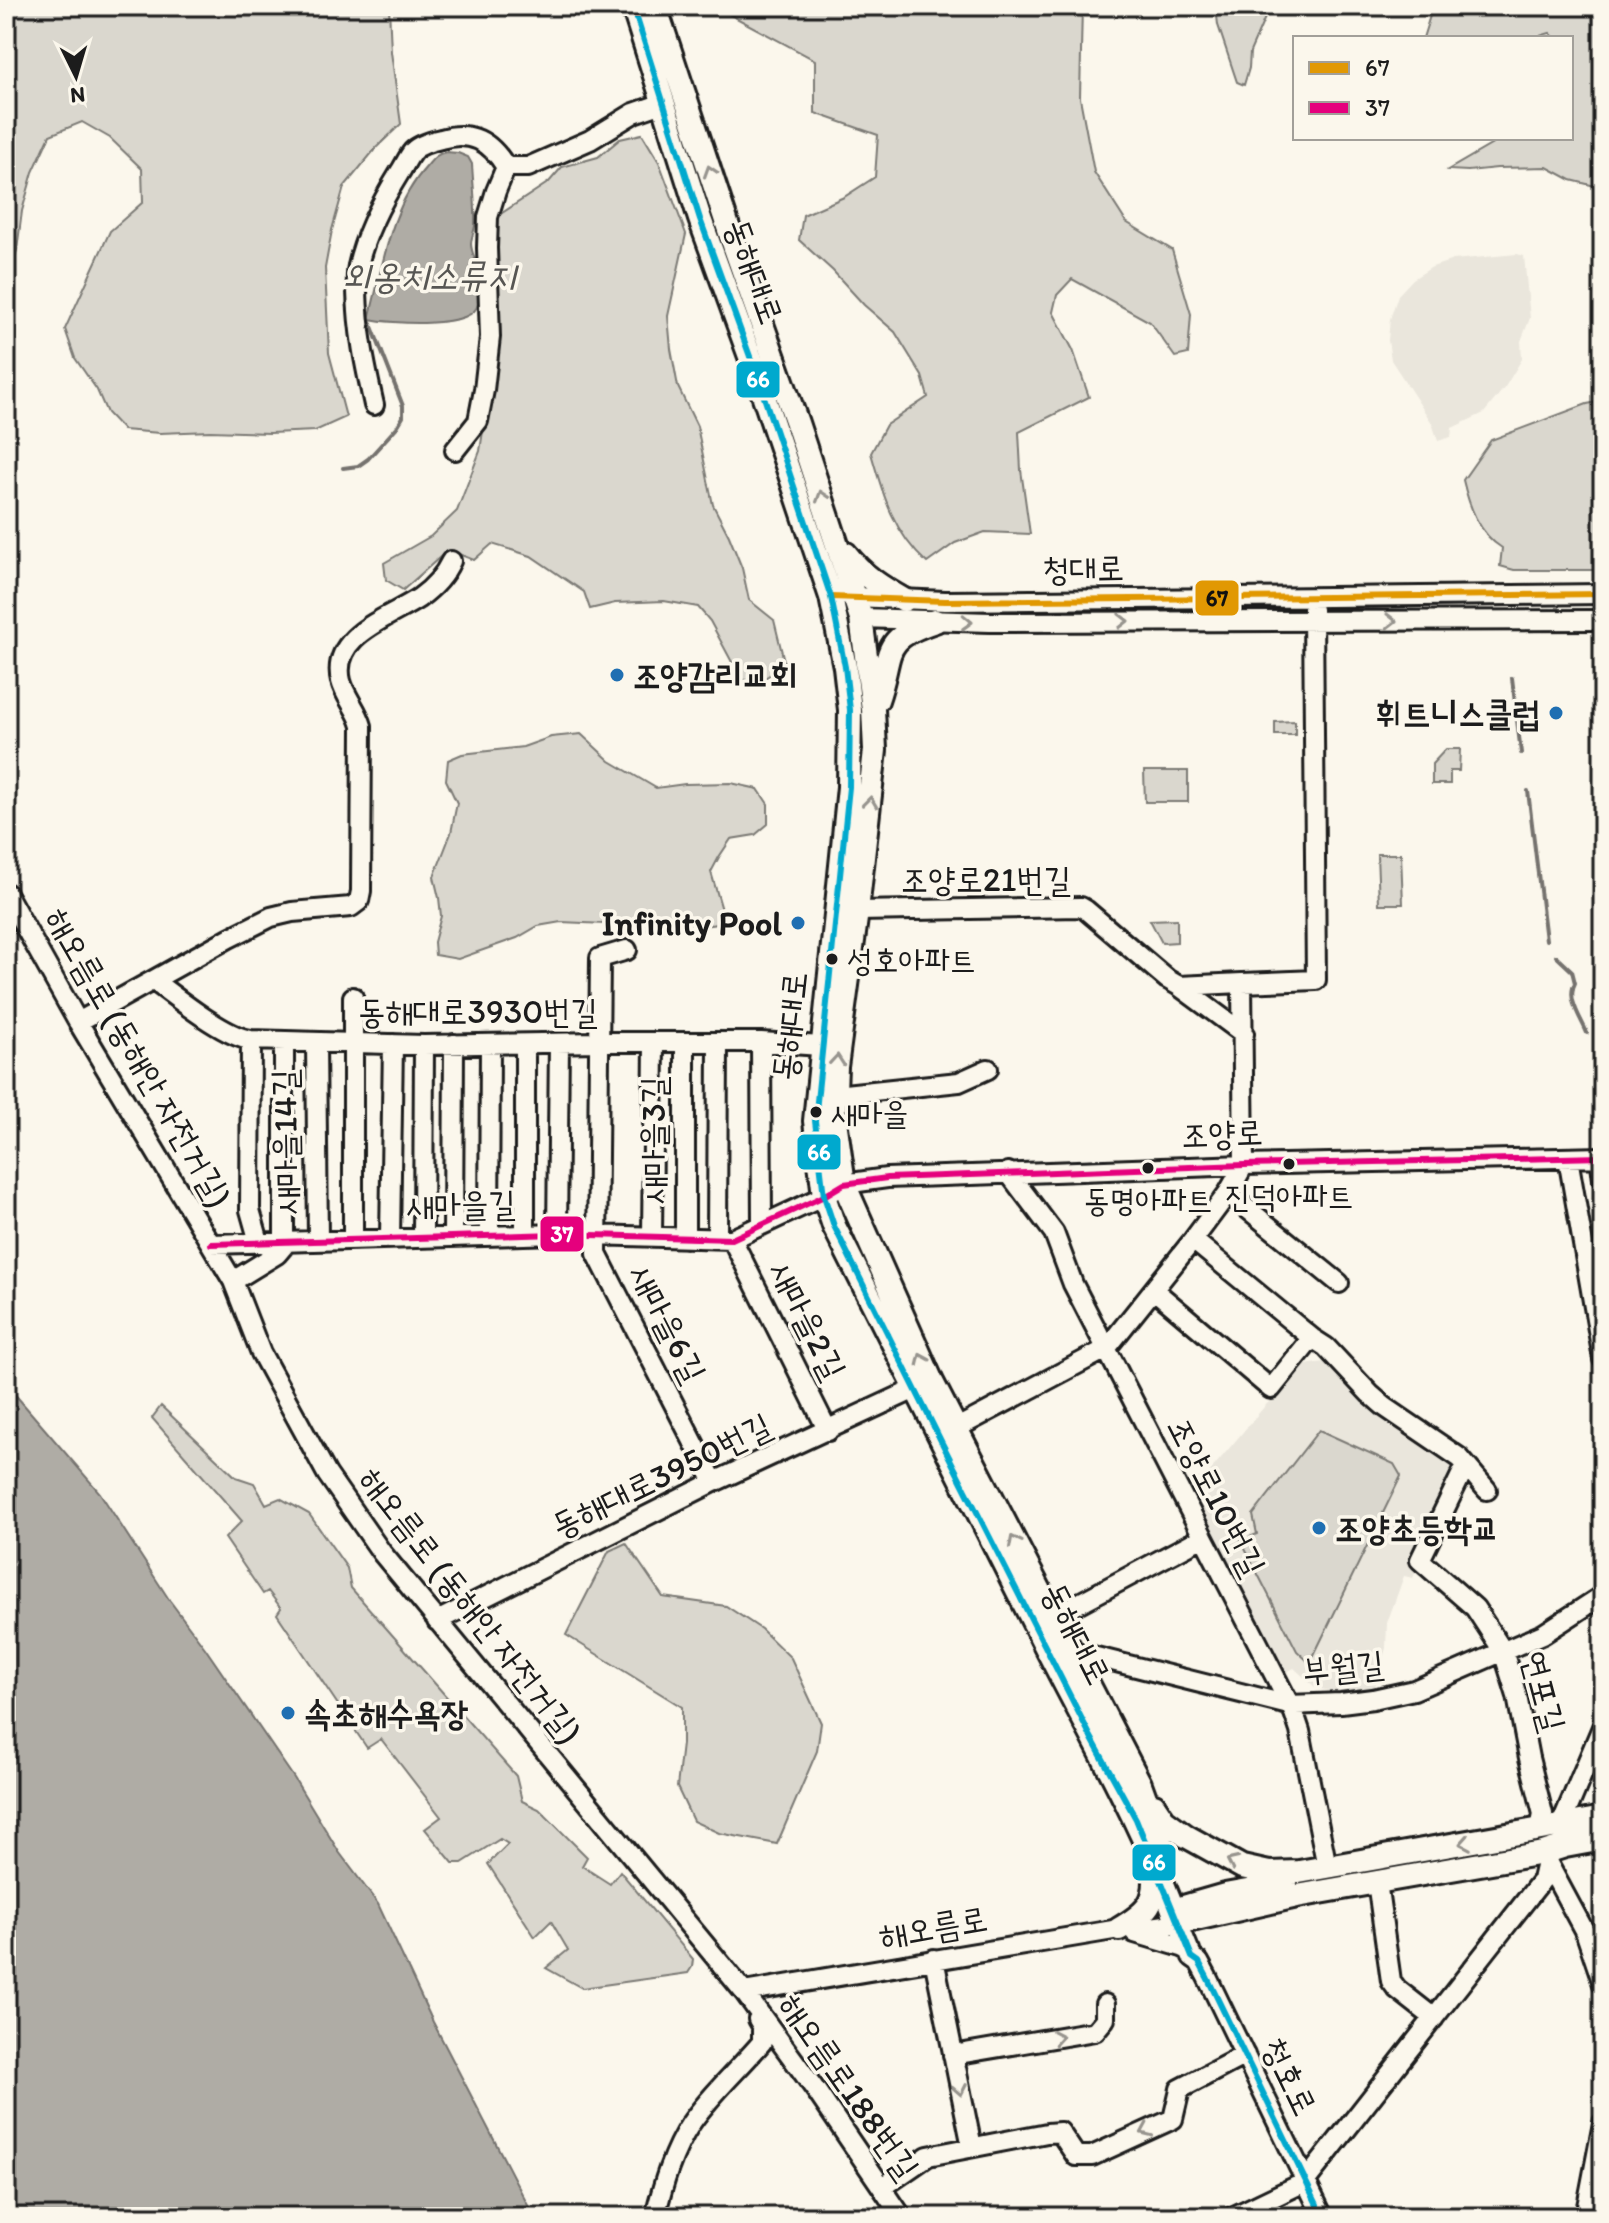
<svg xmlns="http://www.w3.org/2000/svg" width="1609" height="2223" font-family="Itim,'Poor Story',sans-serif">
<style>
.built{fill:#eae6dc}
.green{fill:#dad7ce;stroke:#7b7a75;stroke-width:2}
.water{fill:#afaca5;stroke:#74726e;stroke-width:2}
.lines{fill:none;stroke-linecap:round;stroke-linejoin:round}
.stream{stroke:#74726e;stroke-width:4}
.minor-casing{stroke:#1c1c1c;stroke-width:24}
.major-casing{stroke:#1c1c1c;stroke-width:28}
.minor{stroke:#fbf7ec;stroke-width:18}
.major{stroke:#fbf7ec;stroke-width:22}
.bus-1-casing{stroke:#fbf7ec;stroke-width:12}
.bus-2-casing{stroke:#fbf7ec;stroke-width:12}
.bus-3-casing{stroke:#fbf7ec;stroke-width:12}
.bus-1{stroke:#e19803;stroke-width:6}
.bus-2{stroke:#e5007d;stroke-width:6}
.bus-3{stroke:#00a9ce;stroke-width:6}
.oneway{stroke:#97948e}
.poi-dot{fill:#1f6fb2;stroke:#fbf7ec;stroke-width:3}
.bus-dot{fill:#1c1c1c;stroke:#fbf7ec;stroke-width:3}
.labels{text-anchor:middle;stroke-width:7;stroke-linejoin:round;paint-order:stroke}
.bus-label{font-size:32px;fill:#1c1c1c;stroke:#fbf7ec;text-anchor:start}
.street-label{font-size:34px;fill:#1c1c1c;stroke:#fbf7ec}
.poi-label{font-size:34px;font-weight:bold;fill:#1c1c1c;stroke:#fbf7ec;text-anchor:start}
.water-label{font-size:36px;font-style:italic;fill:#575653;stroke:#fbf7ec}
.line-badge{stroke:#fbf7ec;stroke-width:3}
.badge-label{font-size:22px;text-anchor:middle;font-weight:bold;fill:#fff}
.pale-badge-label{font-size:22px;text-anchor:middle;font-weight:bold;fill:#111}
</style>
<rect width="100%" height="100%" fill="#fbf7ec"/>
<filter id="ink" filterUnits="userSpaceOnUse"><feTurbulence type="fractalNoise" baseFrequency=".0125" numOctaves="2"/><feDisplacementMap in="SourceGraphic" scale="16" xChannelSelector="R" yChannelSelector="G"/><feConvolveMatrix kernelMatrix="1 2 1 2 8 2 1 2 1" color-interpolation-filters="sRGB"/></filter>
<g filter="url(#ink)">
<path class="built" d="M1517 254 1524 256 1530 318 1521 341 1522 359 1505 387 1484 413 1452 428 1451 437 1438 441 1432 423 1391 360 1388 340 1390 319 1398 295 1413 279 1432 267 1453 260Z
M1324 1362 1377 1411 1448 1461 1457 1471 1413 1578 1404 1576 1387 1623 1386 1648 1373 1694 1363 1698 1316 1688 1294 1668 1285 1673 1184 1480 1205 1477 1264 1407 1305 1365Z"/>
<path class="green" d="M16 6H389L391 52 401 124 376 148 344 187 332 230 325 268 329 353 346 417 315 431 270 433 210 431 160 433 123 430 107 413 97 390 75 358 65 329 110 231 143 202 142 169 110 138 82 122 50 135 33 172 22 211 17 250 6 286V184L11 171 10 141 6 139V76L11 67V36Z
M714 6H1082L1080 98 1094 172 1126 222 1172 250 1191 314 1188 354 1175 357 1150 322 1072 279 1057 295 1053 312 1073 350 1089 397 1019 432 1021 470 1030 534 985 532 955 543 927 563C893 532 883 495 871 453L886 425 928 397 922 376 895 332 864 305 833 271 799 240 803 215 844 197 875 177 878 135 815 113V60Z
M1216 6H1270L1250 52 1249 68 1244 85 1237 82 1218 25Z
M1433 6H1603V188L1571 180 1547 167 1497 168 1468 171 1448 170 1503 138H1571V38H1555L1550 33 1533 38H1423Z
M642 134 659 162 686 234 668 316 671 349 678 387 697 426 713 505 729 536 742 568 749 600 774 620 785 665 757 683 741 679 710 621 698 607 664 601 615 603 590 609 584 592 531 556 492 544 474 560 448 550 403 590 386 580 384 563 431 536 457 511 480 451 491 378 493 219 549 182 562 167 598 157 620 139Z
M1603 401V570H1514L1500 566 1502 548C1479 534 1469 506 1463 480L1491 440 1587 404Z
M1295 721V735H1275V722Z
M581 734 610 761 656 788 685 784 731 783 758 789 768 804V824L755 835 731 839 719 857 711 872 722 910 718 924 658 931 606 924 561 922 538 926 517 938 458 959 435 955 434 942 441 916 439 898 434 877 451 833 457 803 446 780 448 760 462 754 523 747 551 737Z
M1446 749H1460L1459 771H1450V784H1432V764Z
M1188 771V802H1145L1144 771Z
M1377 854H1401L1403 904H1379Z
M1177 919V942L1162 943 1150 920Z
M161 1406 236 1477 254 1483 266 1504 280 1498 309 1514 347 1568 351 1588 516 1776 522 1801 539 1809 587 1857 582 1866 610 1884 620 1871 693 1959 692 1967 688 1973 582 1988 546 1968 568 1950 551 1921 535 1937 488 1864 508 1844 500 1839 462 1863H453L425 1829 441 1817 381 1739 367 1748 277 1614 281 1608 268 1591 263 1594 225 1538 242 1521 152 1418Z
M1319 1430 1394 1464 1401 1476 1310 1663 1297 1651 1241 1541 1257 1534 1253 1515Z
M626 1543 663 1597 726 1606 761 1629 791 1658 821 1723 817 1751 777 1844 719 1833 693 1821 677 1787 682 1744V1707L566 1635 609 1551Z"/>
<path class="water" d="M446 152 458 153 468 157 472 164C473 184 476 206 475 226 474 232 471 238 471 244 471 250 474 256 476 262 479 275 481 291 478 304 473 330 389 323 369 319 383 267 389 208 427 166 433 159 436 154 446 152Z
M6 1384 100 1493 170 1601 205 1648 294 1778 339 1852 378 1904 433 2022 534 2217H6Z"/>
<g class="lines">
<path class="stream" d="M343 468 358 466 368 459 397 427 403 417V406L369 319
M1512 678 1521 753
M1528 791 1546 940
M1556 956 1572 971 1575 983C1566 998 1581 1018 1587 1033
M1600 1044H1603"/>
<g class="minor-casing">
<path id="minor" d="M374 405C365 365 358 332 357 291 357 283 356 274 358 266 365 233 382 201 400 172 404 166 408 157 413 151 419 145 432 141 441 139 471 130 490 141 506 167H528L590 140 634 113 663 103
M455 450 478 421 484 390 490 337 487 248 488 217 496 191 506 167
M855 597 945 601 1603 594
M861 618 990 622 1603 620
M6 893 78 1022 233 1281 261 1353 327 1474 382 1553 744 1992 817 2092 902 2217
M857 911 1081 907 1086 910 1167 979 1179 986 1242 983 1244 1165 1228 1193 1193 1240 1106 1349 957 1428
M627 950 600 958 597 1254 714 1482
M154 981C177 998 225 1037 251 1040L424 1045 599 1042H761L821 1046
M1242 983 1316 980 1313 609
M1179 986 1244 1034
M353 997V1239
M78 1022 229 938 271 917 292 912 351 907 359 901 361 891 362 726C358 710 345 697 341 681 330 635 389 618 419 598 433 588 444 576 451 561
M251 1040 250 1210 259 1242
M761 1042 762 1225
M316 1043 318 1240
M525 1044V1234
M835 1095 959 1082 988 1069
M1600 1157 1603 1179
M1568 1158 1603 1359
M1008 1172 1054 1233 1073 1284 1294 1713 1300 1731 1327 1867
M1228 1193 1339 1283
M557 1234 559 1043
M489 1235 490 1045
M453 1236 454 1044
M652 1236 654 1043
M423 1237 424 1045
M390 1238 393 1044
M685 1238V1043
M717 1238 718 1043
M732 1239 828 1431
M1193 1240 1312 1338 1326 1347 1370 1394 1385 1407 1460 1458 1487 1490
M284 1241V1041
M211 1244 557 1234 732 1239 824 1196 844 1184 887 1178 1244 1165 1603 1157
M233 1281 277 1254 288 1241
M1154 1290 1271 1389 1312 1338
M1466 1465 1420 1560 1475 1608 1503 1651 1517 1696 1529 1758 1543 1814 1540 1830
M1053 1617 1203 1537
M437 1621 714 1482 915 1389
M1072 1651 1289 1705 1341 1703 1373 1699 1414 1690 1543 1634 1603 1595
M1560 1827 1603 1725
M1544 1856 1586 1934 1603 1984
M1377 1882 1391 1981 1397 1989 1434 2018
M1135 1933 1182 1947 1190 1951
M934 1959 972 2147
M744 1992 1125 1928H1145L1178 1923 1192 1957 1199 1962 1207 1977 1323 2217
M953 2055 1095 2031 1105 2019V2004
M883 2187 928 2156 1047 2133 1060 2132 1076 2156H1092L1173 2119 1180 2089 1245 2055
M655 2217C663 2184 672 2152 691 2123 711 2094 739 2069 762 2042V2026L758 2019
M1232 2217 1305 2182 1542 1880 1546 1862
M1585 2217 1603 2123"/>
</g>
<g class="major-casing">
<path id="major" d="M633 6 700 219 756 373 831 597 845 667 850 710 849 787 815 1121 824 1196 834 1226C904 1367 975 1508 1047 1649 1093 1739 1144 1827 1178 1923L1297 1896 1543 1853 1565 1846 1603 1839
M655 6 735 248 797 423 861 618 873 709 875 750 857 911 836 1067 834 1113 844 1184 932 1382 1140 1784 1161 1842
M846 554C863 576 881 587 904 600
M877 700C894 652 878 640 935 621
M1154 1805 1164 1820 1186 1836 1242 1867 1269 1873 1299 1872 1603 1818
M1173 1910 1225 1895 1286 1884
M1119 1929C1146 1913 1159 1902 1154 1869"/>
</g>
<use href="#minor" class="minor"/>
<use href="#major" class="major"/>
<g class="bus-1-casing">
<path id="bus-1" d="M831 597 945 601 1603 594"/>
</g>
<g class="bus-2-casing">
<path id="bus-2" d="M211 1244 557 1234 732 1239 824 1196 844 1184 887 1178 1244 1165 1603 1157"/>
</g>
<g class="bus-3-casing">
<path id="bus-3" d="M633 6 700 219 756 373 831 597 845 667 850 710 849 787 815 1121 824 1196 834 1226 942 1443 1091 1737 1136 1819 1192 1957 1199 1962 1207 1977 1323 2217"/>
</g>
<use href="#bus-1" class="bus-1"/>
<use href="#bus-2" class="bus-2"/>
<use href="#bus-3" class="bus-3"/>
</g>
<defs><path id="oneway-chevron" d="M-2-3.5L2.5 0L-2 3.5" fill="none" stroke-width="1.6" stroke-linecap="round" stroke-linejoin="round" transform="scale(2)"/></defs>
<g class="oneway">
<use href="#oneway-chevron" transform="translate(710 171) rotate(-108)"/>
<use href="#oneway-chevron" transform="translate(822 496) rotate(-108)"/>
<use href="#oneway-chevron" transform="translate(1123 621) rotate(-1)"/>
<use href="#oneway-chevron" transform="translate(1391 621)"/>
<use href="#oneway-chevron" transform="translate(967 622) rotate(2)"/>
<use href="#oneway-chevron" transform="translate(870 802) rotate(-83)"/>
<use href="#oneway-chevron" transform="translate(837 1060) rotate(-85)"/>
<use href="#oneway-chevron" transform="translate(922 1359) rotate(-114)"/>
<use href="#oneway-chevron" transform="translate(1014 1541) rotate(-117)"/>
<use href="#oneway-chevron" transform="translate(1465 1843) rotate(170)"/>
<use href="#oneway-chevron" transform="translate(1232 1862) rotate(-155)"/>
<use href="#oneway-chevron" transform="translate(1058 2037) rotate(-10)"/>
<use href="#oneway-chevron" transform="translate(960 2090) rotate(79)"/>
<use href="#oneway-chevron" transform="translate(1146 2131) rotate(156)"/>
</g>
</g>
<g class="poi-dot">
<circle cx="617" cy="675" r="8"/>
<circle cx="1556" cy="713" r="8"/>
<circle cx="798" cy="923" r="8"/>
<circle cx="1319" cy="1528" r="8"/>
<circle cx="288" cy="1713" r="8"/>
</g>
<g class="bus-dot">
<circle cx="832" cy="959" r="7"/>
<circle cx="816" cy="1112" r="7"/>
<circle cx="1289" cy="1164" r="7"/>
<circle cx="1148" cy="1168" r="7"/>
</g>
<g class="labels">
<g class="bus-label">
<text x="847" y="971">성호아파트</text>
<text x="831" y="1124">새마을</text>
<text x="1289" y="1207" text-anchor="middle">진덕아파트</text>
<text x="1148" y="1211" text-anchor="middle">동명아파트</text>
</g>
<g class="street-label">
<text transform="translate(755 271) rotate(70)" y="12">동해대로</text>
<text transform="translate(1083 568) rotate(-1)" y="12">청대로</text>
<text x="986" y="891">조양로21번길</text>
<text x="478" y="1023">동해대로3930번길</text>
<text transform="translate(789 1026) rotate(-84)" y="12">동해대로</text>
<text transform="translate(139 1057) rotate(60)" y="12">해오름로 (동해안 자전거길)</text>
<text transform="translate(1222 1133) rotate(-2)" y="12">조양로</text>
<text transform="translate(653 1140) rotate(-90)" y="12">새마을3길</text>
<text transform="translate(285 1142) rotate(-91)" y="12">새마을14길</text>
<text transform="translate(461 1204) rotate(-1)" y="12">새마을길</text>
<text transform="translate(808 1320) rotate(63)" y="12">새마을2길</text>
<text transform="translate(668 1323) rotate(63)" y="12">새마을6길</text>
<text transform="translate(661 1475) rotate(-26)" y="12">동해대로3950번길</text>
<text transform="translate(1217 1496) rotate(63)" y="12">조양로10번길</text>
<text transform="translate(471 1605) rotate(52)" y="12">해오름로 (동해안 자전거길)</text>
<text transform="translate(1077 1633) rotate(63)" y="12">동해대로</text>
<text transform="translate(1343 1667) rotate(-6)" y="12">부월길</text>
<text transform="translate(1544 1691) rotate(75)" y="12">연포길</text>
<text transform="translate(933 1927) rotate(-10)" y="12">해오름로</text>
<text transform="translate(1290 2076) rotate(64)" y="12">청호로</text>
<text transform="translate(849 2086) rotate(55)" y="12">해오름로188번길</text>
</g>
<g class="poi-label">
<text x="633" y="687">조양감리교회</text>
<text x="1540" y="725" text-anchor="end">휘트니스클럽</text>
<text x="782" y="935" text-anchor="end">Infinity Pool</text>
<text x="1335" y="1540">조양초등학교</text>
<text x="304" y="1725">속초해수욕장</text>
</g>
<g class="water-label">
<text x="429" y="288">외옹치소류지</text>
</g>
</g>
<g class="line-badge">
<rect x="735" y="360" width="46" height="39" rx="8" fill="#00a9ce"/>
<rect x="1194" y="579" width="46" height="38" rx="8" fill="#e19803"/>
<rect x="796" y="1133" width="46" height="38" rx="8" fill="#00a9ce"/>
<rect x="539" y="1215" width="46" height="38" rx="8" fill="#e5007d"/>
<rect x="1131" y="1843" width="46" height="39" rx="8" fill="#00a9ce"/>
</g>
<g class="badge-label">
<text x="758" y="387">66</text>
<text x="819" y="1160">66</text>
<text x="562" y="1242">37</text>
<text x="1154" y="1870">66</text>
</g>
<g class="pale-badge-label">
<text x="1217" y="606">67</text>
</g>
<rect width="1609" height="2223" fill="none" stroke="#fbf7ec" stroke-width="32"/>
<rect x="16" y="16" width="1577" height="2191" fill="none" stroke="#1c1c1c" stroke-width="3" filter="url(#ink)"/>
<rect x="1293" y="36" width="280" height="104" fill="#fbf7ec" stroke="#a29f99" stroke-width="2"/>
<rect x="1309" y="62" width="40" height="12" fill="#e19803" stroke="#a29f99" stroke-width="2"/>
<text x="1365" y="76" font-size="24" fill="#1c1c1c">67</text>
<rect x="1309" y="102" width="40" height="12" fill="#e5007d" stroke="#a29f99" stroke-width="2"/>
<text x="1365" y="116" font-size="24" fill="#1c1c1c">37</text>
<g transform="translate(76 76) rotate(175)" stroke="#fbf7ec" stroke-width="6" paint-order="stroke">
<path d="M0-6L14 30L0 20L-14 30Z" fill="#1c1c1c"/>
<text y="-12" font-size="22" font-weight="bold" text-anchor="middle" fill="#1c1c1c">N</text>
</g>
</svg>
